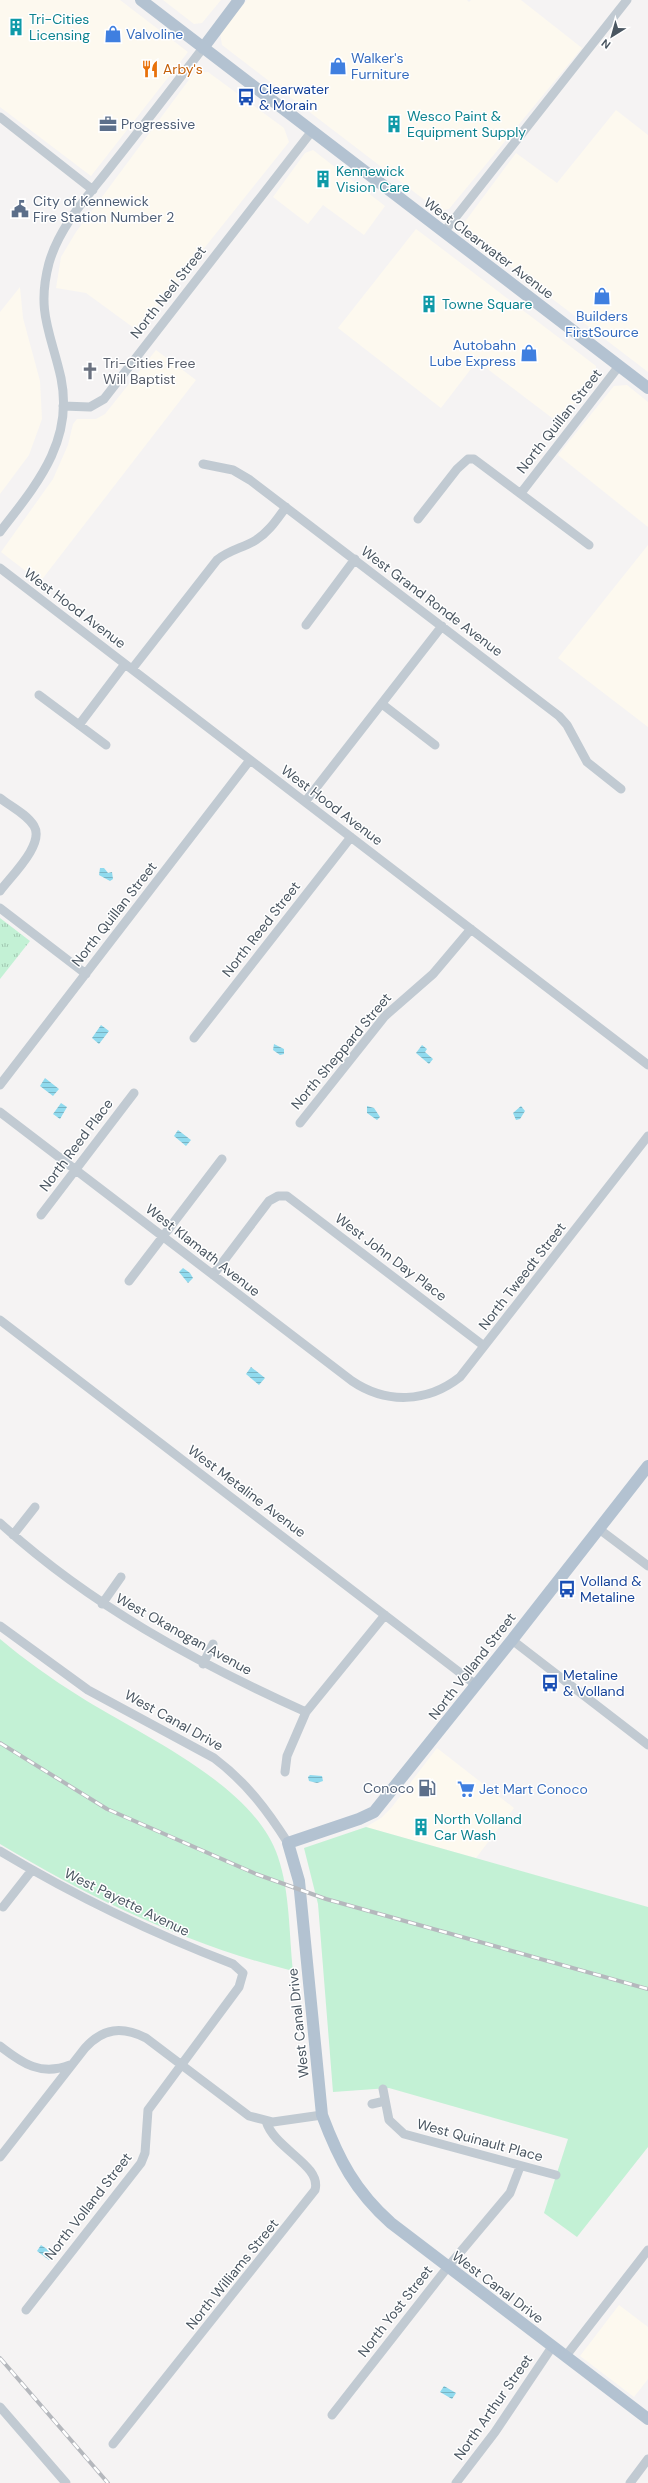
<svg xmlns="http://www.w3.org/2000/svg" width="648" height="2483" font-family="'DM Sans',sans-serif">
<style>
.commercial{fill:#fdf9ef}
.grass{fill:#c3f1d5}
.park{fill:url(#park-tufts)}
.water{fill:url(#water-rules)}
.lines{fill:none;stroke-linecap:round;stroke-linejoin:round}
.minor{stroke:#c1cad2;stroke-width:9}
.major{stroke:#b3c2d1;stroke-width:12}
.rail-casing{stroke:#b5b8bd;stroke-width:4}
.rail{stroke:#fff;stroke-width:2.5;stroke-dasharray:8;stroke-linecap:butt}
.labels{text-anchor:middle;stroke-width:3;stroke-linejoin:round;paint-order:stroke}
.culture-label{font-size:14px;fill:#0d838f;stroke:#fff;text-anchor:start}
.shop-label{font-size:14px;fill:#366cbe;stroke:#fff;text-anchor:start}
.food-label{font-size:14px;fill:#c56008;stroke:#fff;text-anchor:start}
.transit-label{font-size:14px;fill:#164399;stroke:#fff;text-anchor:start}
.service-label{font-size:14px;fill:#4e5e75;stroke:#fff;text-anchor:start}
.street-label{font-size:14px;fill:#4a5661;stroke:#fff}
.worship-label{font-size:14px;fill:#5b616d;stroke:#fff;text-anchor:start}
</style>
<defs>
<pattern id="park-tufts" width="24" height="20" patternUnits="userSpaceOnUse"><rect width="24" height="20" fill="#c3f1d5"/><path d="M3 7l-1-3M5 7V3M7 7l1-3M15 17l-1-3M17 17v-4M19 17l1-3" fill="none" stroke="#a0c6b0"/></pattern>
<pattern id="water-rules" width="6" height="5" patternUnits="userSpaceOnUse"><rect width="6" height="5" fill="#90daee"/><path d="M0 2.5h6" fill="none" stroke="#78b4c4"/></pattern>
</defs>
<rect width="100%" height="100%" fill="#f5f3f3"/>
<path class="commercial" d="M0 0H120L188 52 91 176 0 107Z
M163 0H221L202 23 194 24Z
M247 0H467L469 2 471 0H521L582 48 449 209 439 211 222 45 220 33Z
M208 72 284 128 289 142 138 331 86 293 56 288 61 257 76 232 194 73Z
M616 110 648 135V372L466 233 464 223 516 153 557 183Z
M313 150 385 206 364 235 323 205 308 224 273 197 305 153Z
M416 229 596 366V373L560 424 477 361 441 408 338 328Z
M20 287 23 318 40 381 42 419 29 455 0 494V312Z
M156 350 196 380 40 582 1 552 53 479 68 445 73 424 77 419H96L105 414Z
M627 385 648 402V527L558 455 614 386Z
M648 545V727L558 658Z
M437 1748 514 1808 476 1858 366 1827 381 1818 392 1807Z
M619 2305 648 2327V2379L634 2397 580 2356Z"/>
<path class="grass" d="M0 1639C25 1660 52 1679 79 1696 140 1735 254 1784 278 1857 290 1892 289 1934 293 1971 188 1945 92 1899 0 1844Z
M366 1827 648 1907V2147L577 2237 544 2213 568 2139 389 2088 333 2092 318 1904 304 1848Z"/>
<path class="park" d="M0 918 30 941 0 979Z"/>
<path class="water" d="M100 868H104L108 873 112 872 113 879 110 881 99 875Z
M101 1025 109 1031 99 1044 92 1038Z
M274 1044 284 1049V1054L280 1055 273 1050Z
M422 1045 427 1049 425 1052 433 1059 429 1064 416 1053Z
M45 1078 59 1089 53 1096 40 1086Z
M61 1103 67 1107 60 1119 53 1114Z
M367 1106 374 1108 380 1117 377 1120 367 1113Z
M521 1106 525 1111 520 1119 516 1120 513 1113Z
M178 1130 191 1140 186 1146 174 1136Z
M183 1268 190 1273 193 1278 188 1283 179 1272Z
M251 1367 265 1378 259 1385 246 1374Z
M310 1775 322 1776 323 1781 317 1783 309 1781 308 1777Z
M41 2245 54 2254 49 2260 37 2251Z
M444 2386 456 2393 452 2399 440 2392Z"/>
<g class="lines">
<path class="minor" d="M0 117 93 190
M444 232 627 0
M63 406 90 407 104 399 312 131
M203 464 233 470 250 480 559 716 567 725 587 762 621 789
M521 493 619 366
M418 519 457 469 468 459H474L589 545
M0 532C36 485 74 442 61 378 51 333 36 312 49 263 60 225 89 195 112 165 143 126 173 87 203 48
M0 568 648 1065
M306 625 355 559
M132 669 217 560C229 550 243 548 256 540 269 532 277 519 286 507
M39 695 106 745
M382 704 435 745
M79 725 125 664
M0 798C10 806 27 814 34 826 45 844 11 876 0 891
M305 802 442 626
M0 908 86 974
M194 1038 351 837
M0 1085 250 760
M0 1112 352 1381C386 1404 427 1403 460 1377L648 1136
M300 1123 385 1016 433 974 471 929
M41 1215 134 1093
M213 1275 269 1201 278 1196H287L484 1346
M129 1281 222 1159
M0 1320 476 1685
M0 1523C90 1605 195 1662 306 1712
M599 1529 648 1566
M13 1535 35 1507
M102 1604 121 1577
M0 1626 88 1690 214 1758C246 1782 267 1810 288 1843
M512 1640 648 1745
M203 1664 213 1644
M285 1772 287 1756 306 1712 385 1615
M0 1851C75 1896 152 1933 233 1964L243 1973 239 1987 148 2110 145 2153 141 2163 26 2310
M3 1907 32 1870
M0 2046C23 2064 41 2076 70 2065
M383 2089 389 2120 404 2134 556 2175
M372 2104 385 2101
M0 2157 85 2048C103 2028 122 2026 146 2038L249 2116 273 2122 322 2115
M565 2357 648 2250
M0 2407 66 2483
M332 2415 447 2268 510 2193 520 2167
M113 2444 315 2190C322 2165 274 2149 266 2121
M456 2483 495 2432 552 2347
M630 2483 648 2459"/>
<path class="major" d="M141 0 648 388
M203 48 239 0
M648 1466 512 1640 374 1812 359 1819 288 1843 299 1881 322 2115C339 2160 355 2191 391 2223L648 2419"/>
<g class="rail-casing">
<path id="rail" d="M0 1743 107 1809 256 1874 326 1899 648 1989
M0 2358 108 2483"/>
</g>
<use href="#rail" class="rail"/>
</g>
<defs>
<g id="building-bare" transform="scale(1.38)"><path d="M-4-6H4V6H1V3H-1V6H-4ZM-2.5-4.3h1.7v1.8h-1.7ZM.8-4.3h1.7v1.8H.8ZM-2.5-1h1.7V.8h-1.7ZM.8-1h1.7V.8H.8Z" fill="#0f9aa8" stroke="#fff" stroke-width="2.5" paint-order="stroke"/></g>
<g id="shop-bare" transform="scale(1.38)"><path d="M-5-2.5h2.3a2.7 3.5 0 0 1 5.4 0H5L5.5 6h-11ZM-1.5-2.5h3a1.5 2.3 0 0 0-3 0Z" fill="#3f7fe0" stroke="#fff" stroke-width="2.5" paint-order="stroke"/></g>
<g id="restaurant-bare" transform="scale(1.38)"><path d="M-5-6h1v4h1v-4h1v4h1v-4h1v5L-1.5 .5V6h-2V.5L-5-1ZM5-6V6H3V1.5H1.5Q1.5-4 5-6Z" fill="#e8710a" stroke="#fff" stroke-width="2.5" paint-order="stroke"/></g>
<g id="bus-bare" transform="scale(1.38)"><path d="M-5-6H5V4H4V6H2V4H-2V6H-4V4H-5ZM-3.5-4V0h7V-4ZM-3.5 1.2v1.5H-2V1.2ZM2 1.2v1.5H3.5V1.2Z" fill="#1a4fb4" stroke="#fff" stroke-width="2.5" paint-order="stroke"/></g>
<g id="office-bare" transform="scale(1.38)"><path d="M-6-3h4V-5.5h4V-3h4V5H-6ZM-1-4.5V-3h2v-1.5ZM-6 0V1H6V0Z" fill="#5c6f8a" stroke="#fff" stroke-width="2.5" paint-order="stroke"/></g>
<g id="civic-bare" transform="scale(1.38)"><path d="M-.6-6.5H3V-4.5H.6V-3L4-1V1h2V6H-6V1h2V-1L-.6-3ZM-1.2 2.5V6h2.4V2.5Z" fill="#5c6f8a" stroke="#fff" stroke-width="2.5" paint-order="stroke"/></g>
<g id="church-bare" transform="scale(1.38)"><path d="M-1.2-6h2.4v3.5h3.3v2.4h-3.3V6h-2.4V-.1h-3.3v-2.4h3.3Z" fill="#6b7280" stroke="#fff" stroke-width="2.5" paint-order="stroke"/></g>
<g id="fuel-bare" transform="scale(1.38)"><path d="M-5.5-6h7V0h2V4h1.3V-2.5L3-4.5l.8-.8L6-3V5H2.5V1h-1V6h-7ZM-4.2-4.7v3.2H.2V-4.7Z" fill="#5c6f8a" stroke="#fff" stroke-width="2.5" paint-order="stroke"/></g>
<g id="supermarket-bare" transform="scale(1.38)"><path d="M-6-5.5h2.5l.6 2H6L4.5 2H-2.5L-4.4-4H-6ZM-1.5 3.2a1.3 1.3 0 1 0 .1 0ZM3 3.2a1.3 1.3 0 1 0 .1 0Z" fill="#3f7fe0" stroke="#fff" stroke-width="2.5" paint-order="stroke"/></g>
</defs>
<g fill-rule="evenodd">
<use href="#building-bare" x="16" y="27"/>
<use href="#shop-bare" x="113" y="34"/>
<use href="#shop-bare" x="338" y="66"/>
<use href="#restaurant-bare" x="150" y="69"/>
<use href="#bus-bare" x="246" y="97"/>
<use href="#office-bare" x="108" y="124"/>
<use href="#building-bare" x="394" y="124"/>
<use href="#building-bare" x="323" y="179"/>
<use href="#civic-bare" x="20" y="209"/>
<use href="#shop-bare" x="602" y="296"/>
<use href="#building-bare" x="429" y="304"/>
<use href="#shop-bare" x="529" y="353"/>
<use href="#church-bare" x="90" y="371"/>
<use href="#bus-bare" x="567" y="1589"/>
<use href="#bus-bare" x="550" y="1683"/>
<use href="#fuel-bare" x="427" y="1788"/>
<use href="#supermarket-bare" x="466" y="1789"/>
<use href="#building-bare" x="421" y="1827"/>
</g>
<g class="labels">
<g class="culture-label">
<text x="29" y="24">Tri-Cities<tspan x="29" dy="16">Licensing</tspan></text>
<text x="407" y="121">Wesco Paint &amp;<tspan x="407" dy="16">Equipment Supply</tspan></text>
<text x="336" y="176">Kennewick<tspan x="336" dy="16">Vision Care</tspan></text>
<text x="442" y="309">Towne Square</text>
<text x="434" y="1824">North Volland<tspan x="434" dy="16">Car Wash</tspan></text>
</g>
<g class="shop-label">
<text x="126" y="39">Valvoline</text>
<text x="351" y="63">Walker's<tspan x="351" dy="16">Furniture</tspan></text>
<text x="602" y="321" text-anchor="middle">Builders<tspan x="602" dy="16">FirstSource</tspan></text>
<text x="516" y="350" text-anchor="end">Autobahn<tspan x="516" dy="16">Lube Express</tspan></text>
<text x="479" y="1794">Jet Mart Conoco</text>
</g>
<g class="food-label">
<text x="163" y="74">Arby's</text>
</g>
<g class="transit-label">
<text x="259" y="94">Clearwater<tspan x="259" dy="16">&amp; Morain</tspan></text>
<text x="580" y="1586">Volland &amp;<tspan x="580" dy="16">Metaline</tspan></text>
<text x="563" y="1680">Metaline<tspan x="563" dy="16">&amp; Volland</tspan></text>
</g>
<g class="service-label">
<text x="121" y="129">Progressive</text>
<text x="33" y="206">City of Kennewick<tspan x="33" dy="16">Fire Station Number 2</tspan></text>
<text x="414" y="1793" text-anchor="end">Conoco</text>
</g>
<g class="street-label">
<text transform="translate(489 248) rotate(37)" y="5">West Clearwater Avenue</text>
<text transform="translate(168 292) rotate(-52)" y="5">North Neel Street</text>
<text transform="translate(559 421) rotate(-52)" y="5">North Quillan Street</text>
<text transform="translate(432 601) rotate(37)" y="5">West Grand Ronde Avenue</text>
<text transform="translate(75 608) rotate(37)" y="5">West Hood Avenue</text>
<text transform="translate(332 805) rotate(37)" y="5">West Hood Avenue</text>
<text transform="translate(114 914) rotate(-52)" y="5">North Quillan Street</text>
<text transform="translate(261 929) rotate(-52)" y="5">North Reed Street</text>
<text transform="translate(341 1051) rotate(-50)" y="5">North Sheppard Street</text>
<text transform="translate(76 1145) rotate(-53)" y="5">North Reed Place</text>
<text transform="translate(203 1250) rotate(38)" y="5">West Klamath Avenue</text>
<text transform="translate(391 1257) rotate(37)" y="5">West John Day Place</text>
<text transform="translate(522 1276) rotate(-52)" y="5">North Tweedt Street</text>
<text transform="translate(247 1491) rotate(37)" y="5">West Metaline Avenue</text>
<text transform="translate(184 1634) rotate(29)" y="5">West Okanogan Avenue</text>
<text transform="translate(472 1666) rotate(-52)" y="5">North Volland Street</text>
<text transform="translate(174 1720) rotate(29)" y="5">West Canal Drive</text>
<text transform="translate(127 1902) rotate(26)" y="5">West Payette Avenue</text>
<text transform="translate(298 2023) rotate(-96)" y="5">West Canal Drive</text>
<text transform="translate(480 2140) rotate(15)" y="5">West Quinault Place</text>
<text transform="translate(88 2206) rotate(-52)" y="5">North Volland Street</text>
<text transform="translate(232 2274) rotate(-51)" y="5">North Williams Street</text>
<text transform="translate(498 2287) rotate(37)" y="5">West Canal Drive</text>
<text transform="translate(395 2311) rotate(-52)" y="5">North Yost Street</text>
<text transform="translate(493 2407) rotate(-55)" y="5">North Arthur Street</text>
</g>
<g class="worship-label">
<text x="103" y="368">Tri-Cities Free<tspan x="103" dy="16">Will Baptist</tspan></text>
</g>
</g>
<g transform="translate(612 36) rotate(217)" stroke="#ffffff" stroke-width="3" paint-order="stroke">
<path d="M0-3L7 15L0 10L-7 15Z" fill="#4a5661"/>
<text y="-6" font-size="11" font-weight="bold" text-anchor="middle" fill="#4a5661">N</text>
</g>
</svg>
